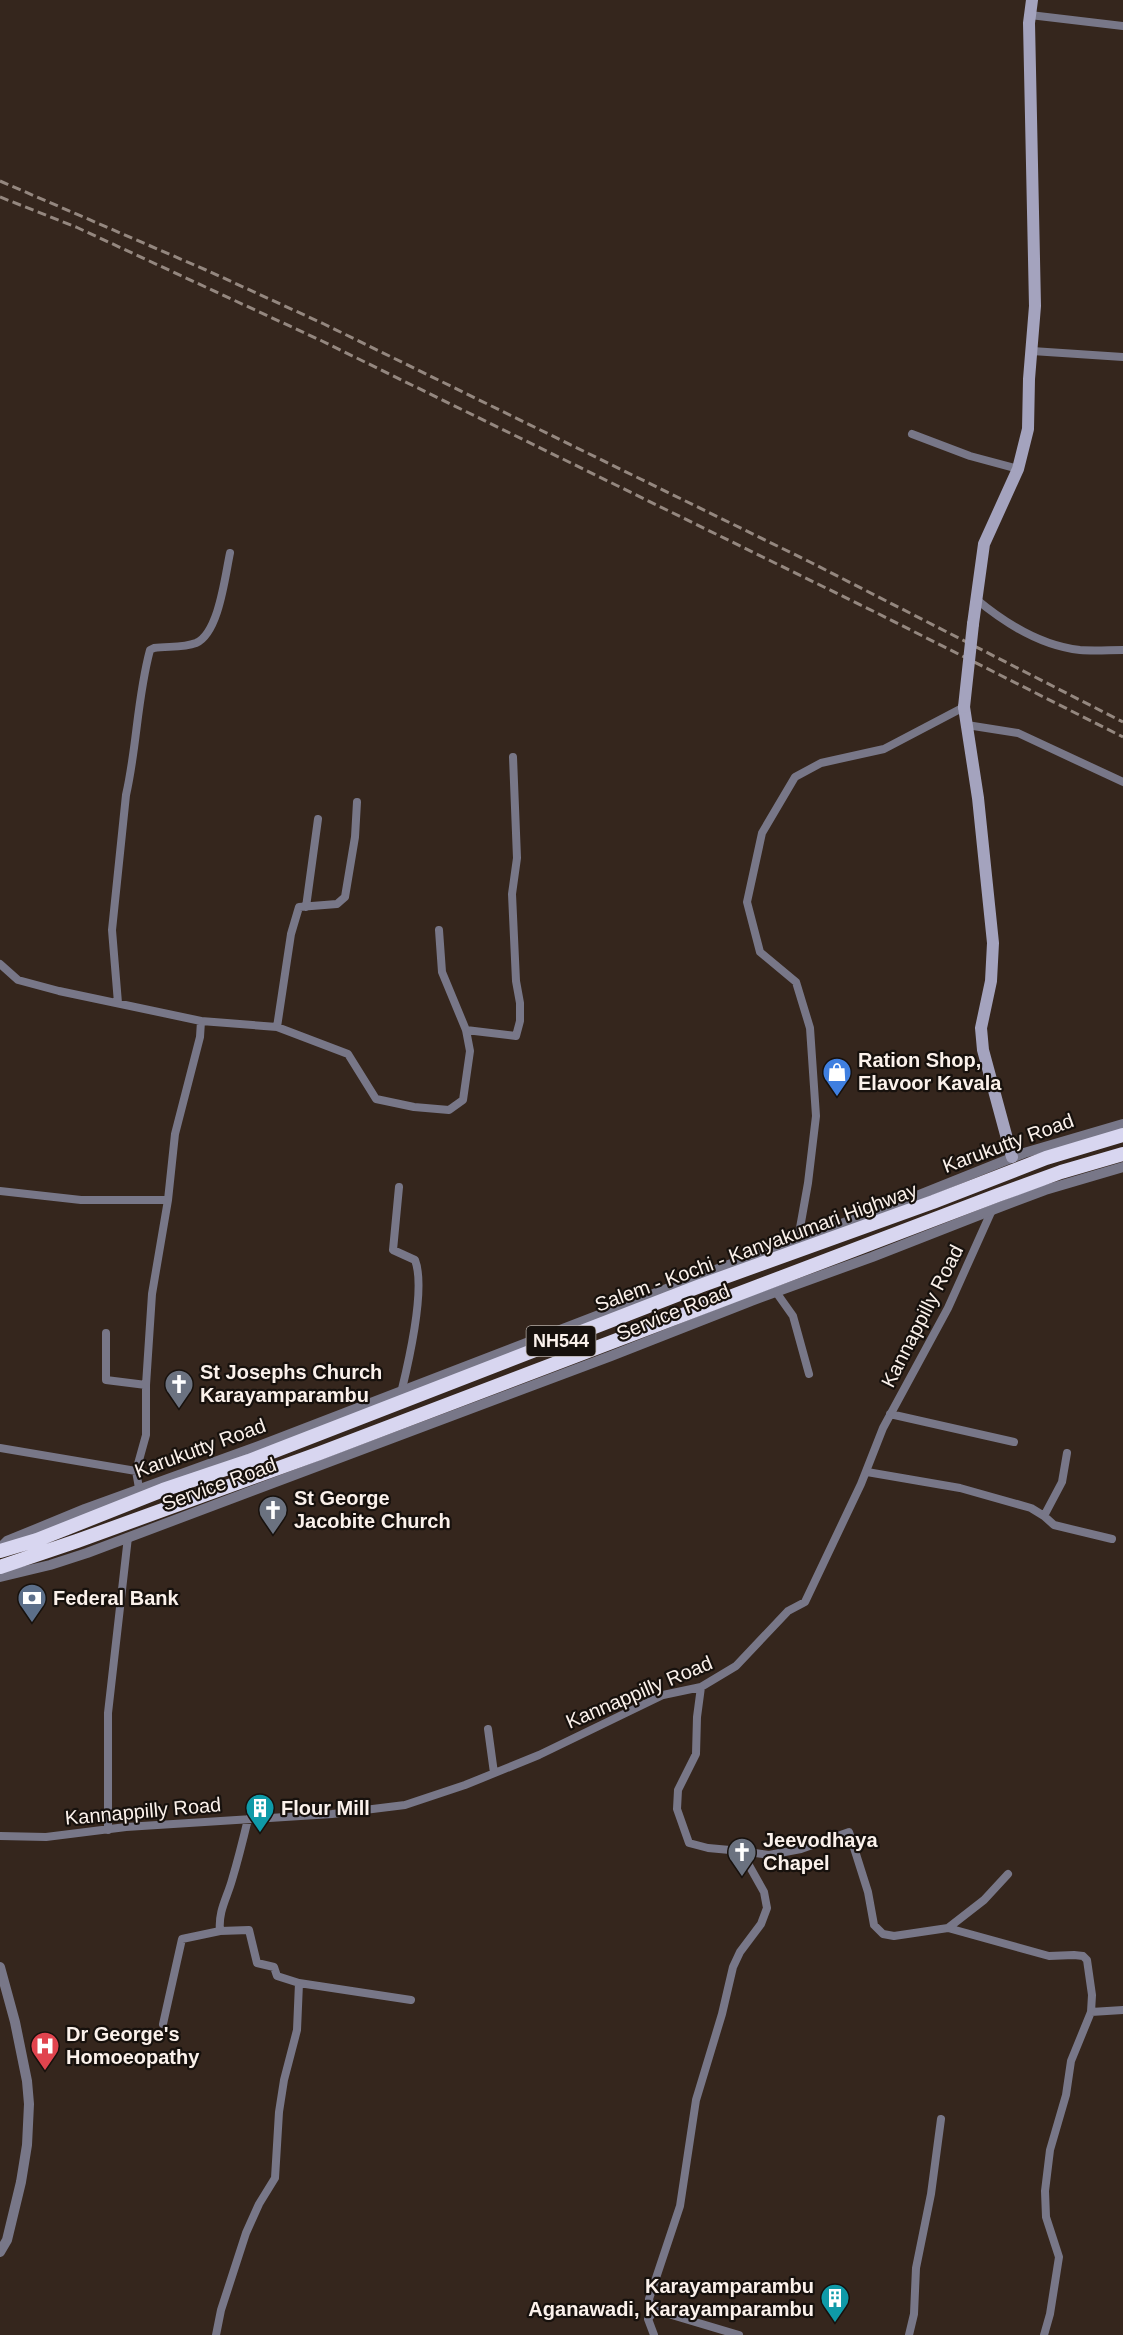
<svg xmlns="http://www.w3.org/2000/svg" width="1123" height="2335" font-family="Helvetica,sans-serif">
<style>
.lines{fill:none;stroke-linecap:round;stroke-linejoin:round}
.minor{stroke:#787788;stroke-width:8}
.tertiary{stroke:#787788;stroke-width:10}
.secondary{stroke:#a4a3be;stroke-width:12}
.trunk{stroke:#d8d6f0;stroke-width:14}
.rail{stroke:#94877f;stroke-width:3;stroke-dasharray:9 4.5;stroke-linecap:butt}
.secondary-bridge{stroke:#a4a3be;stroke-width:12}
.labels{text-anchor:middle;stroke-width:4.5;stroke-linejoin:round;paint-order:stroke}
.shield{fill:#17110d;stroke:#b7aea8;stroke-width:1.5}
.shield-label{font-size:18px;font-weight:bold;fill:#fbf1eb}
.poi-label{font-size:20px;font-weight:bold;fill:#fbf1eb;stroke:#17110d;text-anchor:start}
.street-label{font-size:20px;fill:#fbf1eb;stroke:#17110d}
</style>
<rect width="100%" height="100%" fill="#35261d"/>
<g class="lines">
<path class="minor" d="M1030 15 1123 26
M1032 351 1123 357
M912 434 970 456 1018 469
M976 599C1006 624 1041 646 1080 650 1094 651 1109 650 1123 650
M967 725 1018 733 1123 782
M306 907 318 819
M0 964 18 980 59 991 201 1021 200 1037 175 1134 168 1200 152 1294 146 1385V1435L136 1471 139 1488
M118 1003 112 930 126 795C137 747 137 698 150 650L154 648C168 646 183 648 196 643 219 633 225 576 230 553
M201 1021 277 1027 348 1054 376 1099 414 1107 449 1110 463 1100 470 1051 466 1030 442 972 439 930
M277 1027 291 934 299 907 337 904 345 897 355 837 357 802
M466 1030 516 1036 520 1021V1003L516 981 512 894 517 858 513 757
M399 1187 393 1250 415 1260C426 1288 409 1360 402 1389
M0 1191 81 1200H168
M798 1239 808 1183 816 1116 810 1028 796 982 760 952 747 902 762 833 795 777 821 763 884 749 964 707
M776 1292 793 1316 809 1374
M106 1333V1380L146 1385
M890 1414 1014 1442
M0 1448 136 1471
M867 1472 960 1488 1031 1508 1044 1516 1054 1525 1112 1539
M1044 1516 1062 1482 1067 1453
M701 1687 697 1717 696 1754 678 1790 677 1809 689 1843 708 1848 741 1851 764 1892 767 1908 761 1924 740 1952 733 1967 722 2014 696 2100 680 2206 649 2299 651 2306 655 2310 739 2335
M488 1729 494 1773
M108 1830V1713L128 1537
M0 1836 46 1837 126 1827 332 1814 405 1805 465 1785 539 1755 663 1695 701 1687 736 1666 788 1611 805 1602 861 1484 883 1428 948 1308 992 1210
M741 1851 769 1855 801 1849 849 1832 868 1892 874 1925 883 1934 894 1936 948 1928 1049 1956 1074 1955 1083 1956 1087 1960 1092 1995 1091 2012 1071 2061 1066 2095 1050 2150 1045 2191 1046 2217 1059 2257 1050 2314 1044 2335
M948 1928 984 1900 1008 1874
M299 1983 411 2000
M1091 2012 1123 2010
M163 2024 182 1939 220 1931
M216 2335 221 2310 246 2233 259 2204 275 2178 279 2112 284 2080 297 2030 299 1983 277 1976 274 1967 257 1963 249 1930 220 1931C218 1911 227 1898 232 1880 238 1860 243 1840 248 1819
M654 2335 648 2319 655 2310
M909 2335 914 2314 916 2268 931 2194 941 2119"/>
<path class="tertiary" d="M0 1548 7 1541 85 1509 267 1443 752 1256 897 1204 1024 1153 1123 1124
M0 1577 50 1565 87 1553 611 1356 751 1301 872 1257 992 1210 1045 1190 1123 1167
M0 1967 15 2022 27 2081 29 2104 27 2145 21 2182 7 2240 0 2252"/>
<path class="secondary" d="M973 624 984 544 1018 469 1028 429 1029 379 1035 306 1029 23 1032 0
M964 707 978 798 993 943 991 981 981 1028 983 1050 1012 1157"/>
<path class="trunk" d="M0 1551 37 1540 163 1490 249 1461 700 1286 933 1202 1046 1158 1123 1135
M0 1567 77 1541 320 1453 998 1195 1061 1172 1123 1154"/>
<path class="rail" d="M0 181 206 270 324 324 810 562 1123 722
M0 197 76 227 322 341 877 613 1123 737"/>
<path class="secondary-bridge" d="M964 707 973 624"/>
</g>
<defs>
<g id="shop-pin" transform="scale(1.5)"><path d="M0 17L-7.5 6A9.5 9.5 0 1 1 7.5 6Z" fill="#3f7fe0" stroke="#17110d"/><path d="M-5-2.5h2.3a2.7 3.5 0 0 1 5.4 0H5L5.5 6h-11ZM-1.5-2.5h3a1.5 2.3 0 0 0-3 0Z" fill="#fff"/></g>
<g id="church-pin" transform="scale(1.5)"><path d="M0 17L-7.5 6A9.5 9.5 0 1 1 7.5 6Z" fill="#6b7280" stroke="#17110d"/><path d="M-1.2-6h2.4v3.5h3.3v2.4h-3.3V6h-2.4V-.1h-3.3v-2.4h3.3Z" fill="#fff"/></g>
<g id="bank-pin" transform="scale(1.5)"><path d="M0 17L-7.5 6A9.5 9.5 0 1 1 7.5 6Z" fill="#5c6f8a" stroke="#17110d"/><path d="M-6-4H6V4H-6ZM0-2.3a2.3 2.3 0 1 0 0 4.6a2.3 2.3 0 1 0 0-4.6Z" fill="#fff"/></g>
<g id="building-pin" transform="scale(1.5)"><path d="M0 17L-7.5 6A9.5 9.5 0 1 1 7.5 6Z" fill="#0f9aa8" stroke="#17110d"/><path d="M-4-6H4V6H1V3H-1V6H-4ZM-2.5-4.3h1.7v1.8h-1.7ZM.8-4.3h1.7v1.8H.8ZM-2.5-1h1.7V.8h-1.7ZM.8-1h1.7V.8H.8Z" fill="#fff"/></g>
<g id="hospital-pin" transform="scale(1.5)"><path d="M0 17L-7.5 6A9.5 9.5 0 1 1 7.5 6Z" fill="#e0444e" stroke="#17110d"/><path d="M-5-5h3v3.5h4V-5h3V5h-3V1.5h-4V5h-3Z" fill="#fff"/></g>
</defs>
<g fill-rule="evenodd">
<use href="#shop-pin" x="837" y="1072"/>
<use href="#church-pin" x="179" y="1384"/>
<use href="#church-pin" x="273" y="1510"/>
<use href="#bank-pin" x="32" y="1598"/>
<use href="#building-pin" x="260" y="1808"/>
<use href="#church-pin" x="742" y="1852"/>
<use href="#hospital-pin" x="45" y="2046"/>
<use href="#building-pin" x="835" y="2298"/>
</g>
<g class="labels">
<rect class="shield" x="526.5" y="1326" width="69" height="30" rx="4.5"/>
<g class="shield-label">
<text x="561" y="1347">NH544</text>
</g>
<g class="poi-label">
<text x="858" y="1067">Ration Shop,<tspan x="858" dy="23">Elavoor Kavala</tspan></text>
<text x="200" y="1379">St Josephs Church<tspan x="200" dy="23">Karayamparambu</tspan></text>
<text x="294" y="1505">St George<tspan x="294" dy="23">Jacobite Church</tspan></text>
<text x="53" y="1605">Federal Bank</text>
<text x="281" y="1815">Flour Mill</text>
<text x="763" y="1847">Jeevodhaya<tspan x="763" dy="23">Chapel</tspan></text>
<text x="66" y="2041">Dr George's<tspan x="66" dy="23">Homoeopathy</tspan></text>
<text x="814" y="2293" text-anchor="end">Karayamparambu<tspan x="814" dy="23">Aganawadi, Karayamparambu</tspan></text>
</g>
<g class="street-label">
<text transform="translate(1008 1143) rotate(-20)" y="7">Karukutty Road</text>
<text transform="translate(756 1247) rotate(-20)" y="7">Salem - Kochi - Kanyakumari Highway</text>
<text transform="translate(673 1312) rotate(-22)" y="7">Service Road</text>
<text transform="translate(922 1316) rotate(-63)" y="7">Kannappilly Road</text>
<text transform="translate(200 1448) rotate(-20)" y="7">Karukutty Road</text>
<text transform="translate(219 1484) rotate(-20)" y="7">Service Road</text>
<text transform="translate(639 1692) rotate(-23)" y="7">Kannappilly Road</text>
<text transform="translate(143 1811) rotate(-5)" y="7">Kannappilly Road</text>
</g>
</g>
</svg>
